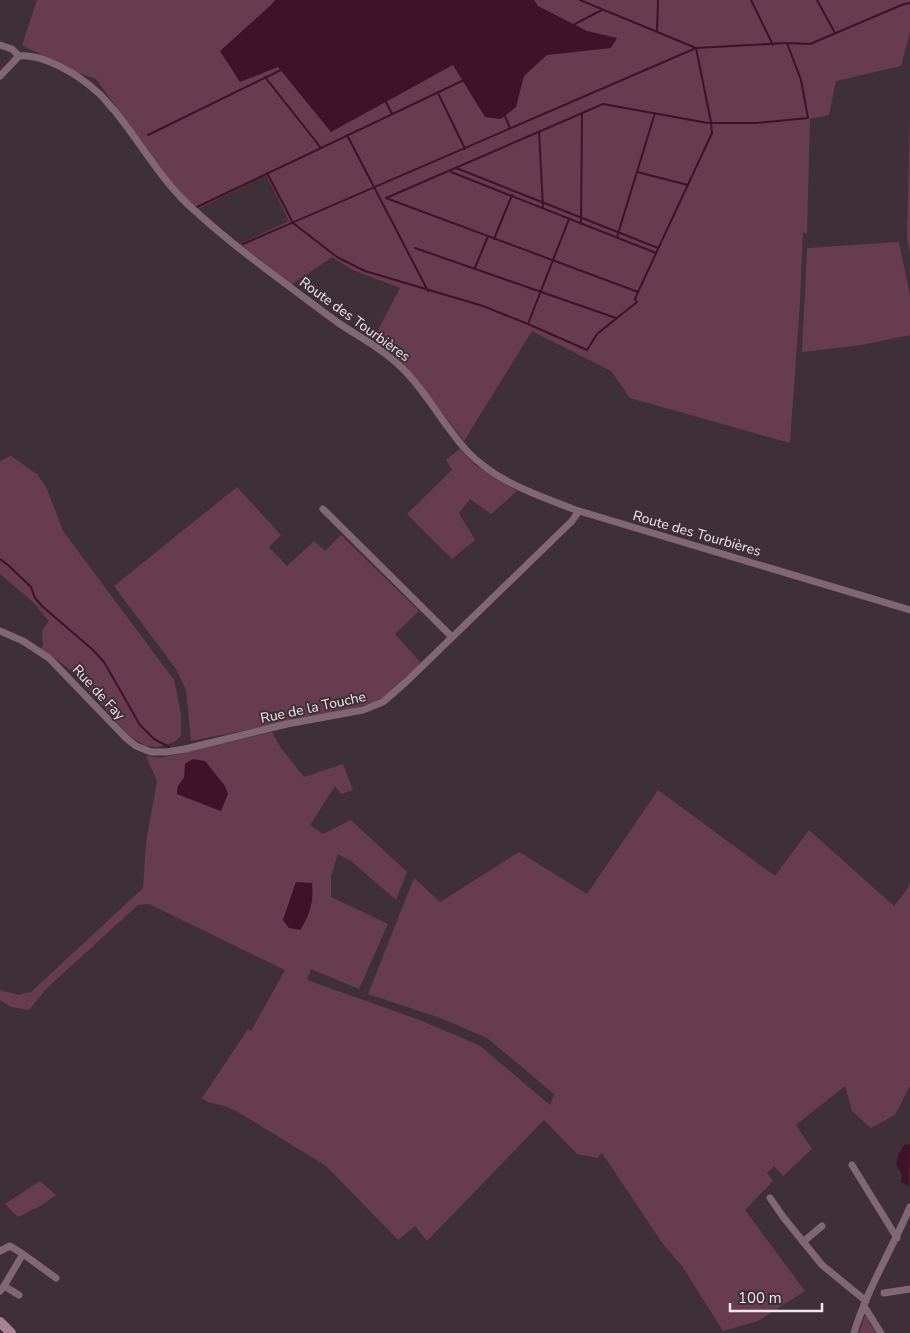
<svg xmlns="http://www.w3.org/2000/svg" width="910" height="1333" font-family="'Nunito Sans',sans-serif">
<style>
.green{fill:#683c4f;fill-rule:evenodd}
.water{fill:#3f1228}
.lines{fill:none;stroke-linecap:round;stroke-linejoin:round}
.stream{stroke:#3f1228;stroke-width:2}
.street{stroke:#806771;stroke-width:7}
.secondary{stroke:#aa8393;stroke-width:10}
.labels{text-anchor:middle;stroke-width:4;stroke-linejoin:round;paint-order:stroke}
.street-label{font-size:14px;fill:#f0e7ea;stroke:#3e3036}
</style>
<rect width="100%" height="100%" fill="#3e3036"/>
<path class="green" d="M37 0H910V32L901 66 836 81 829 115 810 119 807 234 803 232 800 302 790 443 630 398 611 371 532 331 464 441 417 380 397 357 373 340 400 288 353 270 332 257 291 285 240 244 289 221 266 175 196 210 166 177 134 131 96 79 73 71 22 45Z
M910 115V254L907 237Z
M899 242 910 295V335L862 345 802 352 807 248Z
M460 449 475 465 517 491 491 514 470 499 459 513 475 540 452 559 407 514 452 470 446 460Z
M11 456 37 474 47 489 63 531 174 680 181 714V736L174 742 157 747 146 746 129 736 73 672 41 648 43 645 42 630 49 621 33 602 0 574V461Z
M237 487 281 535 269 547 287 566 314 541 325 551 341 535 419 611 395 634 421 663 393 691 375 702 346 710 191 741 186 690 176 669 114 586Z
M272 732 281 748 304 777 343 764 353 790 341 794 335 786 310 825 323 834 351 820 407 872 396 900 351 861 338 854 331 876V897L388 924 359 989 311 969 307 980 417 1019 479 1045 550 1105 554 1094 487 1038 443 1019 368 994 414 878 440 902 519 852 587 894 658 790 775 876 809 830 894 906 908 888 910 881V1086L895 1115 871 1128 852 1111 845 1086 796 1125 812 1149 783 1176 774 1166 767 1173 773 1181 745 1210 805 1291 758 1321 723 1331 682 1266 663 1244 602 1153 597 1158 577 1154 544 1120 427 1241 415 1226 398 1240 326 1166 243 1115 228 1107 208 1102 202 1098 248 1029 251 1031 285 970 149 904 138 905 47 988 29 1010 11 1007 0 1000V990L19 995 31 992 143 888 146 842 157 781 146 756 160 758ZM184 778 221 811 177 794 178 786ZM296 882 289 928 283 920Z
M40 1181 56 1195 42 1205 18 1217 5 1204Z
M865 1315 876 1333H859Z"/>
<path class="water" d="M275 0H534L538 6 587 31 617 38 611 48 547 55 524 76 516 107 501 119 485 117 453 65 331 132 278 67 240 82 220 51 271 5Z
M193 759 205 761 225 786 228 794 221 811 177 794 178 786 184 778 185 764Z
M296 882 312 883C314 901 310 915 300 930L289 928 283 920Z
M905 1144 910 1145 909 1186 901 1182 902 1174 896 1164 899 1153Z"/>
<g class="lines">
<path class="stream" d="M751 0 773 45
M817 0 835 33
M573 25 602 10
M657 32 658 0
M265 77 321 148
M438 93 465 149
M385 100 392 114
M504 114 510 128
M539 132 543 207
M148 135 283 69
M347 135 428 291
M456 168 658 248
M451 172 656 253
M637 172 688 185
M267 173 293 223 337 257 365 271 483 306 528 324 587 350 597 334 637 302 635 299 638 292 712 133 711 122 696 48 580 0
M195 208 464 80
M581 224 582 114
M617 237 655 113
M494 239 512 195
M243 244 696 48 787 43 810 44 904 4 910 3
M415 248 616 318
M475 268 488 236
M638 292 386 198 603 104 708 123H757L808 118 801 80 787 43
M528 324 569 219
M0 559 8 565 31 587 35 598 43 607 92 649 104 662 140 725 154 739 169 747"/>
<path class="street" d="M0 45 12 49 19 56
M19 56C42 53 79 75 96 91 103 96 108 104 114 110 141 143 162 182 194 210 239 251 289 286 337 322 359 337 383 349 402 368 427 392 443 425 467 451 496 482 541 497 579 511L910 610
M0 76 19 56
M323 509 452 637
M0 631 23 641 49 658 126 738 136 746 151 752H166L185 749 287 724 363 710 383 702 406 682 572 521 579 511
M852 1165 897 1238
M770 1198 784 1218 822 1265 866 1301
M803 1242 822 1226
M0 1251 10 1246 23 1254
M4 1286 19 1295
M0 1291 4 1286 23 1254 56 1278
M884 1293 910 1289
M864 1306 881 1333
M854 1333C867 1289 892 1249 910 1207"/>
<path class="secondary" d="M0 1322 11 1333"/>
</g>
<g class="labels">
<g class="street-label">
<text transform="translate(355 319) rotate(36)" y="5">Route des Tourbières</text>
<text transform="translate(697 533) rotate(16)" y="5">Route des Tourbières</text>
<text transform="translate(99 692) rotate(47)" y="5">Rue de Fay</text>
<text transform="translate(313 707) rotate(-12)" y="5">Rue de la Touche</text>
</g>
</g>
<path d="M730 1303v8h92v-8" fill="none" stroke="#f0e7ea" stroke-width="2.5"/>
<text x="738" y="1303" font-size="15" fill="#f0e7ea" stroke="#3e3036" stroke-width="4" paint-order="stroke">100 m</text>
</svg>
